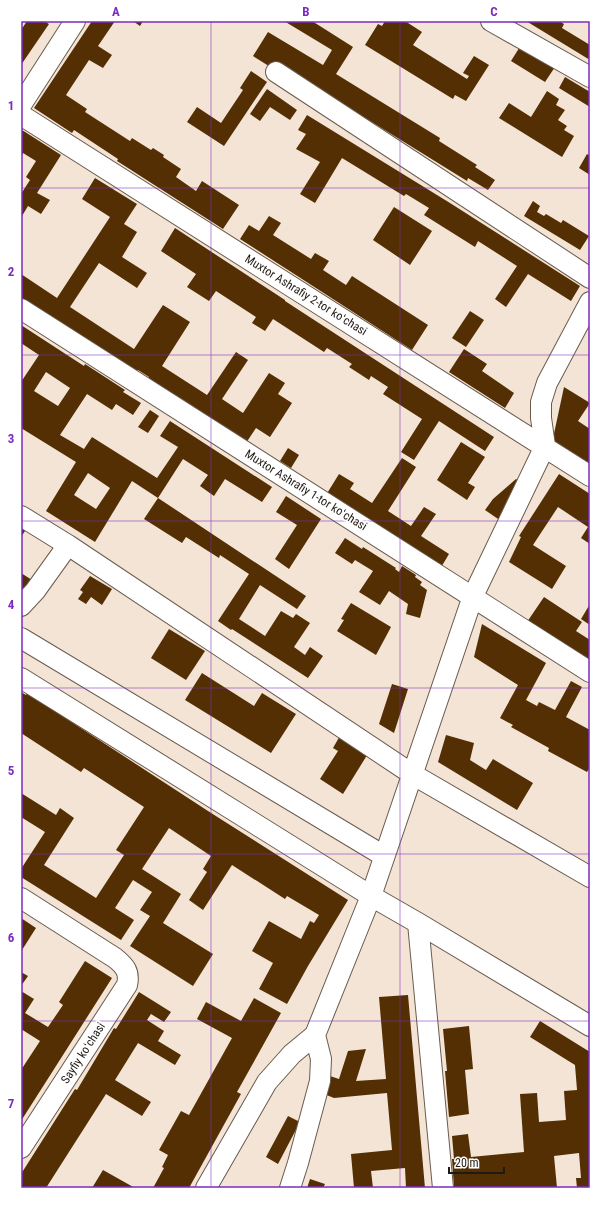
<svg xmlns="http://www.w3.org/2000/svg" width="611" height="1209" font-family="'Roboto Condensed',sans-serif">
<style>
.building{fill:#532f03;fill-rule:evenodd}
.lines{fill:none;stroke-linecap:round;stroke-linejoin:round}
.minor-casing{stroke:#695b4e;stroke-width:22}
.minor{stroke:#fff;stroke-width:20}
.grid{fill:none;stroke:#7b2cbf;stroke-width:1;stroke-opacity:0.55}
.labels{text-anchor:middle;stroke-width:4;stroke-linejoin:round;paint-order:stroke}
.street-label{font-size:12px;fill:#201a15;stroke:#fff}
.neatline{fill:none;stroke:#7b2cbf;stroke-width:1.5}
.grid-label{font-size:13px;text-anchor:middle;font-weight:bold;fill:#7b2cbf}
</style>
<rect width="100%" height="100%" fill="#f4e4d5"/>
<path class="building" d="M27 21H44L49 24 21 65V30Z
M92 21H115L98 46 112 55 103 68 89 60 66 95 87 109 85 112 130 141 132 138 151 150 153 148 164 155 163 157 181 169 176 177 196 191 202 181 239 205 223 229 117 161 118 159 74 130 72 133 34 108Z
M133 21H143L140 26Z
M284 21H312L353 47 336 74 440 138 439 141 477 165 475 167 495 180 488 190 468 178 467 181 275 62 272 68 253 56 268 32 323 65 332 50Z
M385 21H405L422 32 413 45 467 79 469 76 463 73 474 56 489 65 466 101 455 95 453 99 365 45 378 24 382 26Z
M526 21H559L564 24 562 28 590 45V60Z
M521 45 555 67 545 82 511 61Z
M251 71 267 82 224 146 187 122 197 107 221 123 243 90 240 88Z
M565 77 590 92V107L559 88Z
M267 89 297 110 290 120 270 107 260 121 250 114Z
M547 91 559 99 556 105 565 110 558 120 567 126 564 130 574 136 562 157 499 118 509 103 531 117Z
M307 115 450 203 580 286 571 301 528 274 506 307 495 299 517 266 478 241 475 247 424 215 429 208 406 194 404 196 342 158 315 203 300 194 320 162 296 149 306 134 298 130Z
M22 130 61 155 37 193 50 200 41 214 28 206 22 216 21 215V194L30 180 26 177 36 161 23 153 21 157V132Z
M587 154 590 156V175L579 168Z
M95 178 137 204 124 224 137 232 122 257 147 273 137 288 99 263 70 307 134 349 163 305 190 322 162 366 207 395 236 352 248 360 222 399 243 413 269 373 285 383 278 394 292 403 270 437 256 428 246 443 148 379 149 377 138 370 136 372 21 298V274L57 298 110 217 82 199Z
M533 201 540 206 537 212 544 216 546 214 561 223 563 220 589 236 580 250 524 216Z
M394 207 432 231 410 265 373 240Z
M269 216 281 223 273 235 311 259 315 253 329 261 323 270 346 285 352 276 428 325 412 350 240 239 249 225 259 231Z
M175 228 285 300V301L494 437 485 451 439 421 414 460 401 452 422 419 383 394 388 387 371 376 369 380 349 367 352 364 327 348 324 352 273 319 265 331 252 323 256 317 216 291 209 301 187 287 196 274 161 251Z
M470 311 484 320 466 347 452 338Z
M21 325 84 366 85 364 125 390 123 392 141 403 133 415 116 404 112 410 87 394 60 435 84 449 92 437 157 478 178 447 160 436 170 421 272 487 262 502 225 479 214 496 200 486 208 475 183 459 158 498 132 481 95 542 46 511 76 462 21 428V382L39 355 21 343ZM46 372 70 388 58 406 34 391ZM88 473 110 488 96 509 74 495Z
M464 349 487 364 482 371 514 393 505 408 449 372Z
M564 387 590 403 578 421 590 429V469L552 443Z
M150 410 159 416 148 433 138 427Z
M461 442 485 457 468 483 475 487 467 500 437 480Z
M288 448 299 455 291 468 280 461Z
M402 458 416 467 388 511 411 526 424 507 436 514 421 536 449 554 440 569 326 495 339 474 354 483 350 489 372 503Z
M559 474 590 494V544L581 538 588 527 558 507 533 545 566 566 552 589 509 562 521 537 519 536Z
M516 479 525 484 501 521 485 510 493 499Z
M286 496 321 519 289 569 275 559 297 525 276 512Z
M158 498 306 596 297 609 260 585 239 619 265 636 281 611 293 618 296 614 310 623 294 647 305 655 310 647 323 656 308 678 232 629 231 630 218 621 249 574 220 555 219 558 186 537 182 543 144 519Z
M21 528 25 531 21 537Z
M345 538 362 549 363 547 396 568 395 569 399 572 402 566 416 575 415 577 422 582 420 585 427 590 420 618 406 614 408 604 389 591 380 605 359 592 373 571 355 560 352 564 335 553Z
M21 573 32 580 21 592Z
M90 576 112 589 102 605 91 597 86 604 78 599 83 592 80 590Z
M544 597 582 622 576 631 590 640V663L527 622Z
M351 603 391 627 376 655 337 631 344 620 341 619Z
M590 604V625L581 619Z
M482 624 546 663 526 700 537 706 539 702 555 710 571 681 582 687 566 717 590 730V767L587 772 548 751 549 748 511 727 513 725 500 718 518 685 474 657Z
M169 629 205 651 186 680 151 658Z
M202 673 254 706 262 693 296 714 271 753 185 700Z
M392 684 408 689 394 733 379 724Z
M21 692 26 695 27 693 208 811 348 900 308 966 287 1004 259 989 273 963 252 951 269 921 301 939 310 921 314 923 319 915 287 896 285 899 232 865 203 910 189 900 207 872 203 869 211 856 169 828 142 869 181 894 163 923 213 954 193 986 130 946 150 916 140 910 152 892 133 880 115 908 134 920 121 940 21 877V869L45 832 21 817V793L56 815 60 808 74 818 44 865 96 898 124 855 116 850 144 807 84 768 81 772 21 733Z
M341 734 369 752 343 794 320 779 338 751 333 748Z
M446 735 474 743 470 760 486 770 493 759 533 783 517 810 438 762Z
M21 918 36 928 22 950H21Z
M85 961 112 978 21 1121V1070L40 1041 21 1029V991L34 999 25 1013 48 1027 63 1005 59 1002Z
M21 972 28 976 21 986Z
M139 992 171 1012 164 1022 151 1014 147 1020 164 1031 158 1041 181 1055 175 1065 138 1043 115 1080 151 1102 142 1116 106 1094 46 1188H21V1174L75 1089 77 1090 114 1028 116 1029Z
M408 995 425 1188H406L405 1168 371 1171 373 1188H354L351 1154 392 1150 387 1093 334 1098 324 1094 330 1076 339 1079 348 1051 366 1049 356 1081 386 1079 379 997Z
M254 998 281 1013 237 1092 241 1094 189 1188H153L164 1168 162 1167 168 1155 159 1150 181 1111 189 1115 232 1038 197 1019 206 1002 241 1021Z
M540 1021 590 1052V1188H577L576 1178H581L579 1153 554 1156 557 1188H454L452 1159H454L452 1136 468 1134 471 1157 524 1152 520 1094 537 1093 539 1122 566 1120 564 1091 577 1090 575 1065 530 1037Z
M469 1026 473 1069 465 1070 469 1114 449 1117 445 1071H447L443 1029Z
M288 1116 300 1122 278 1164 266 1157Z
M103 1170 135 1188H92Z
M310 1179 325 1184 323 1188H307Z"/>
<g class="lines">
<g class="minor-casing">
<path id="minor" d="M491 21 590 77
M276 72 590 278
M21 105 75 21
M21 115 590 476
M21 309 590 672
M21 516 68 545 412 774 590 877
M21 606 35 591 68 545
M21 638 384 856
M21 678 371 896 418 923 590 1026
M21 898 115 958C125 966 130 972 127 985L21 1148
M418 923 443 1188
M206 1188 267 1082 292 1054 315 1035
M290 1188 298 1163 320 1081 321 1059 315 1035 371 896 473 596 545 446 541 418V402L547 383 590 302"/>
</g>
<use href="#minor" class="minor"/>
</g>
<path class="grid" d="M211 21V1188M400 21V1188M21 188H590M21 355H590M21 521H590M21 688H590M21 854H590M21 1021H590"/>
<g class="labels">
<g class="street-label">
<text transform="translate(306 295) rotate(32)" y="4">Muxtor Ashrafiy 2-tor koʻchasi</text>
<text transform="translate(306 490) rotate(32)" y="4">Muxtor Ashrafiy 1-tor koʻchasi</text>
<text transform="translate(83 1053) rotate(-57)" y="4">Sayfiy koʻchasi</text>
</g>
</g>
<rect width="611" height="1209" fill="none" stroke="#ffffff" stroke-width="44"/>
<path d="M449 1167v6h55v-6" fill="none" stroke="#201a15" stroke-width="2"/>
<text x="455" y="1167" font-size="12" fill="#201a15" stroke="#ffffff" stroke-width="3" paint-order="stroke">20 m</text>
<rect x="22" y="22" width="567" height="1165" class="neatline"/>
<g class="grid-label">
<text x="116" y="16">A</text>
<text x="306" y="16">B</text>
<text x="494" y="16">C</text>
<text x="11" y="110">1</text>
<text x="11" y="276">2</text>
<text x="11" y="443">3</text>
<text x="11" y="609">4</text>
<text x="11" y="775">5</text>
<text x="11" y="942">6</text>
<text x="11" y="1108">7</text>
</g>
</svg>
